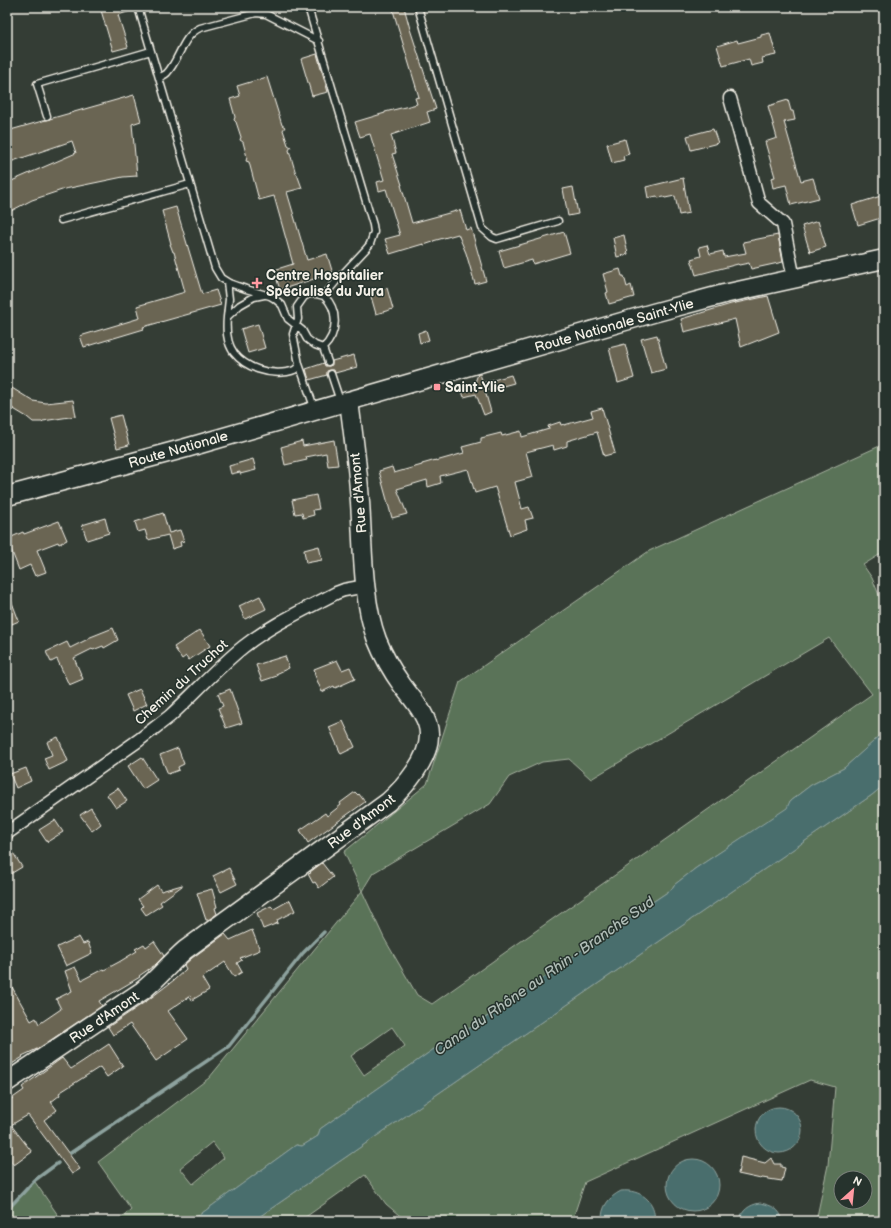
<svg xmlns="http://www.w3.org/2000/svg" width="891" height="1228" font-family="'Balsamiq Sans',sans-serif">
<style>
.green{fill:#5a7359;stroke:#a7b2a0;fill-rule:evenodd}
.water{fill:#496e6d;stroke:#8da29e}
.lines{fill:none;stroke-linecap:round;stroke-linejoin:round}
.stream{stroke:#8da29e;stroke-width:3.5}
.building{fill:#6a6553;stroke:#f4f1e8}
.lane-casing{stroke:#f4f1e8;stroke-width:9}
.street-casing{stroke:#f4f1e8;stroke-width:15}
.secondary-casing{stroke:#f4f1e8;stroke-width:21}
.lane{stroke:#26332d;stroke-width:6}
.street{stroke:#26332d;stroke-width:12}
.secondary{stroke:#26332d;stroke-width:18}
.poi-dot{fill:#ff9aa2;stroke:#26332d;stroke-width:1.5}
.labels{text-anchor:middle;stroke-width:3;stroke-linejoin:round;paint-order:stroke}
.poi-label{font-size:14px;font-weight:bold;fill:#f4f1e8;stroke:#26332d;text-anchor:start}
.street-label{font-size:14px;fill:#f4f1e8;stroke:#26332d}
.water-label{font-size:15px;font-style:italic;fill:#b0bdb7;stroke:#26332d}
</style>
<rect width="100%" height="100%" fill="#343d35"/>
<filter id="ink" filterUnits="userSpaceOnUse"><feTurbulence type="fractalNoise" baseFrequency=".025" numOctaves="2"/><feDisplacementMap in="SourceGraphic" scale="8" xChannelSelector="R" yChannelSelector="G"/><feConvolveMatrix kernelMatrix="1 2 1 2 8 2 1 2 1" color-interpolation-filters="sRGB"/></filter>
<g filter="url(#ink)">
<path class="green" d="M884 444V552L863 565 872 578 884 607V732L880 736 844 768 811 785 790 801 788 808 696 868 674 885 672 889 590 944 523 993 461 1034 454 1035 320 1129 318 1136 302 1146 296 1145 191 1221H118L131 1209 98 1162 209 1078 362 891 344 852 427 784 460 682 649 551ZM829 638 872 694 432 1004 417 995 384 938 362 891 373 873 490 804 509 777 542 762 569 759 591 779ZM392 1027 405 1046 364 1075 351 1056ZM212 1142 224 1158 193 1184 180 1168Z
M884 785V1221H816L828 1165 835 1087 810 1080 585 1182 572 1221H406L386 1204 365 1175 300 1221H253L872 795ZM841 1178H865V1202H841Z
M35 1182 62 1221H7V1212L25 1191Z"/>
<path class="water" d="M884 732V785L872 795 253 1221H191L296 1145 302 1146 318 1136 320 1129 454 1035 461 1034 523 993 590 944 672 889 674 885 696 868 787 808 790 801 811 785 844 768Z
M756 1130a23 23 0 1 1 46 0a23 23 0 1 1-46 0Z
M667 1185a26 26 0 1 1 52 0a26 26 0 1 1-52 0Z
M621 1191C640 1189 657 1201 654 1221H602C601 1207 609 1197 621 1191Z
M760 1203C772 1205 780 1209 783 1221H739C742 1210 749 1205 760 1203Z"/>
<g class="lines">
<path class="stream" d="M69 1154 229 1046 303 953 324 932
M7 1210 35 1180 58 1163"/>
</g>
<path class="building" d="M100 7H134V10L118 15 128 47 113 51Z
M392 7H404L410 29 436 109 427 112 430 122 391 135 396 153 392 154 402 185H401L412 223 460 210 466 230 471 228 486 281 475 284 466 253 458 234 433 241V242L424 245 423 244 390 254 385 239 400 235 386 189 379 191 377 182 384 180 370 134 360 137 355 122 385 113V112L417 104 415 98 419 97Z
M770 33 776 55 762 58 763 63 751 66 749 59 723 66 717 46 737 40 738 43 761 37V35Z
M317 54 328 92 312 96 301 59Z
M267 77 282 125 285 127 283 130 288 145 291 147 289 150 296 174H297L302 188 287 192 307 260 327 254 333 274 323 277V276L280 290 274 270 293 264 274 196 259 200 249 162 246 161 247 157 243 142 240 140 241 137 236 122 234 120 235 117 230 99 240 96 237 86Z
M134 95 141 121 132 124 137 176 123 177 65 189 32 200 7 213V183L76 153 72 141 7 163V131Z
M788 100 791 111H793L795 120 784 122 801 181 813 178 819 198 791 205 786 185 773 188 771 178 775 177 765 142 777 138 768 106Z
M713 129 718 143 691 150 687 136Z
M625 139 629 154 623 156 624 160 612 163 607 144Z
M683 178 689 213 679 215 675 196 665 198 664 197 658 198 657 196 648 198 646 187Z
M573 187 578 214 568 216 563 189Z
M884 195V217L858 225 852 205Z
M176 207 202 294 216 290 221 305 143 327 144 329 84 347 80 336 140 318 137 306 185 292 174 252H173L170 244H171L162 211Z
M818 221 826 247 810 252 802 226Z
M564 232 570 253 533 264 532 260 504 268 499 251Z
M624 235 628 254 617 257 613 238Z
M778 235 783 262 751 269 749 263 739 265 738 264 696 275 691 259 701 256 699 247 707 245 710 254 723 251 724 257 746 253 743 242Z
M620 269 622 276H624L627 287 631 285 634 297 609 304 606 293 608 292 603 274Z
M387 288 393 309 376 314 370 293Z
M768 296 779 332 741 347 735 319 684 332 681 319 731 304Z
M258 324 265 348 248 353 241 329Z
M426 330 429 340 420 343 418 333Z
M657 335 666 369 651 373 641 339Z
M625 344 634 378 618 383 609 348Z
M354 355 357 367 335 373 334 370H330L327 371V375L309 380 306 369 324 363 325 366H329L332 365V361Z
M478 374H480L483 383 511 375 514 383 485 391 491 412 484 415 476 394 464 397 461 389 474 385Z
M7 385 33 401 46 403 73 400 76 416 43 421 42 422H33L27 417 7 405Z
M602 408 615 453 604 456 597 432 567 441V446L554 450 553 445 526 452 533 477 515 482 522 509 529 507 533 518 525 520 527 529 510 535 495 487 475 493 468 469 440 476 441 483 428 487 427 480 397 489 407 514 392 518 379 471 392 467 394 473 422 465V464L436 460V461L464 453 462 447 481 442V438L501 433 502 436 521 431 522 437 549 429 548 426 560 422 561 425 564 424V425L593 417 591 411Z
M121 415 129 445 117 448 109 418Z
M334 440 338 465 328 466 326 453 306 457 307 460 285 465 281 447 302 441 303 446Z
M253 459 256 470 240 474V472L231 474 229 466Z
M316 495 319 509 313 510 314 515 303 518 302 513 295 514 292 500Z
M163 513 169 533 180 530 184 541 180 542 181 546 172 549 168 535 148 540 145 530 138 532 135 522Z
M105 518 109 533 87 540 82 525Z
M59 521 67 540 59 544 58 542 37 550 46 572 35 576 30 565 19 570 7 539 23 532 24 534Z
M319 546 322 560 306 563 304 550Z
M8 592 19 621 7 626V593Z
M260 596 266 609 245 619 239 606Z
M113 628 118 640 104 648 103 646 93 650 92 649 74 658 83 679 69 685 57 659 51 662 46 652 67 642 70 648 88 639V638Z
M200 630 210 646 189 660 186 656 182 659 174 647Z
M285 656 289 668 276 674 277 676 262 681 256 665Z
M337 660 342 670 350 667 355 679 335 688 334 686 322 692 314 673 315 672 314 669Z
M140 689 147 704 133 711 126 695Z
M230 689 242 723 226 728 218 708 223 706 218 694Z
M343 721 355 747 341 754 329 727Z
M58 737 68 761 49 770 44 758 52 755 47 742Z
M178 748 184 764 178 767 179 770 168 774 160 755Z
M142 757 157 780 143 789 128 766Z
M26 768 31 781 16 788 10 774Z
M118 788 127 801 116 808 107 795Z
M355 792 358 795 359 794 365 802 308 843 300 830 325 813 327 816 341 805 340 803Z
M91 808 101 824 92 831 80 815Z
M55 820 63 832 47 842 39 830Z
M7 843 22 867 7 876Z
M322 863 333 877 319 888 315 882 313 883 308 874 311 873 310 872Z
M229 868 237 884 221 892 213 876Z
M157 885 161 891 182 885V886L160 902 162 905 146 915 141 908 143 906 138 899Z
M212 889 217 907 215 908 217 914 208 920H206L197 893Z
M290 900 295 911 277 920 278 923 263 929 257 913 271 906 274 909Z
M252 930 260 950 240 958 242 960 237 963 242 972 234 977 225 962 202 978 209 990 192 1000 190 996 168 1011 188 1039 156 1061 130 1024 113 1035 108 1027 148 1000 174 980 186 969 184 965 192 958 225 934 230 940Z
M79 937 83 944 88 942 92 953 66 966 57 947Z
M154 941 164 956 155 965 139 976 140 977 99 1001 102 1006 39 1048 22 1056 23 1057 7 1067V978L31 1021 36 1018 39 1024 61 1009 56 999 72 991 65 971 75 967 82 980 103 969 104 970 119 962 137 951 135 949 144 944 146 947Z
M109 1044 123 1066 107 1077 100 1067 59 1093 60 1095 51 1102 57 1110 44 1120 80 1169 72 1174 28 1115 11 1125 32 1152 14 1165 7 1156V1102L24 1090 22 1087 62 1058 71 1069Z
M741 1157 765 1163 771 1158 774 1164H781V1167L785 1168 782 1181 762 1178 761 1179 738 1174Z"/>
<g class="lines">
<g class="lane-casing">
<path id="lane" d="M138 7 215 268 221 278 229 283 246 289 270 296 275 299 282 305 288 319 302 330 307 339 315 345 323 348
M308 7 373 225 374 232 370 244 366 249 338 279 324 296
M418 7 482 228 492 237 497 239 558 221
M159 78C162 76 165 75 167 73 180 59 182 36 200 28L256 13 266 14 319 41
M47 116 37 84 151 51
M61 220 190 184
M264 295 254 297 240 305 227 317C226 329 226 342 234 353 246 368 268 375 287 372 293 371 297 370 299 364L293 334 298 319 297 307 304 297 309 294H316L324 296C339 310 338 334 323 348
M227 317 229 299 227 282
M323 348 328 362
M299 364 315 410
M331 374 340 401"/>
</g>
<g class="street-casing">
<path id="street" d="M730 98 759 203 783 224 794 279
M7 833 139 740C149 732 160 724 170 716 195 693 217 668 243 647 271 625 304 610 336 593L344 590 366 586"/>
</g>
<g class="secondary-casing">
<path id="secondary" d="M7 496 186 448 653 313 724 294 884 259
M7 1082 142 991C158 979 170 963 185 950L388 802C405 787 430 758 429 734 429 716 412 699 402 685 392 671 383 655 377 640 362 601 363 544 360 502 358 471 354 440 350 409L347 401"/>
</g>
<use href="#lane" class="lane"/>
<use href="#street" class="street"/>
<use href="#secondary" class="secondary"/>
</g>
</g>
<g class="poi-dot">
<path d="M255 277h4v4h4v4h-4v4h-4v-4h-4v-4h4z"/>
<rect x="433" y="383" width="8" height="8" rx="2"/>
</g>
<g class="labels">
<g class="poi-label">
<text x="266" y="280">Centre Hospitalier<tspan x="266" dy="16">Spécialisé du Jura</tspan></text>
<text x="445" y="392">Saint-Ylie</text>
</g>
<g class="street-label">
<text transform="translate(614 325) rotate(-16)" y="5">Route Nationale Saint-Ylie</text>
<text transform="translate(178 449) rotate(-16)" y="5">Route Nationale</text>
<text transform="translate(358 493) rotate(-95)" y="5">Rue d'Amont</text>
<text transform="translate(181 682) rotate(-42)" y="5">Chemin du Truchot</text>
<text transform="translate(361 821) rotate(-37)" y="5">Rue d'Amont</text>
<text transform="translate(104 1017) rotate(-34)" y="5">Rue d'Amont</text>
</g>
<g class="water-label">
<text transform="translate(544 976) rotate(-35)" y="5">Canal du Rhône au Rhin - Branche Sud</text>
</g>
</g>
<rect width="891" height="1228" fill="none" stroke="#26332d" stroke-width="24"/>
<rect x="12" y="12" width="867" height="1204" fill="none" stroke="#f4f1e8" stroke-width="1.5" filter="url(#ink)"/>
<g transform="translate(853 1190) rotate(27)"><circle r="19" fill="#26332d" stroke="#787f78"/>
<path d="M0-3L7 15L0 10L-7 15Z" fill="#ff9aa2"/>
<text y="-6" font-size="11" font-weight="bold" text-anchor="middle" fill="#f4f1e8">N</text>
</g>
</svg>
